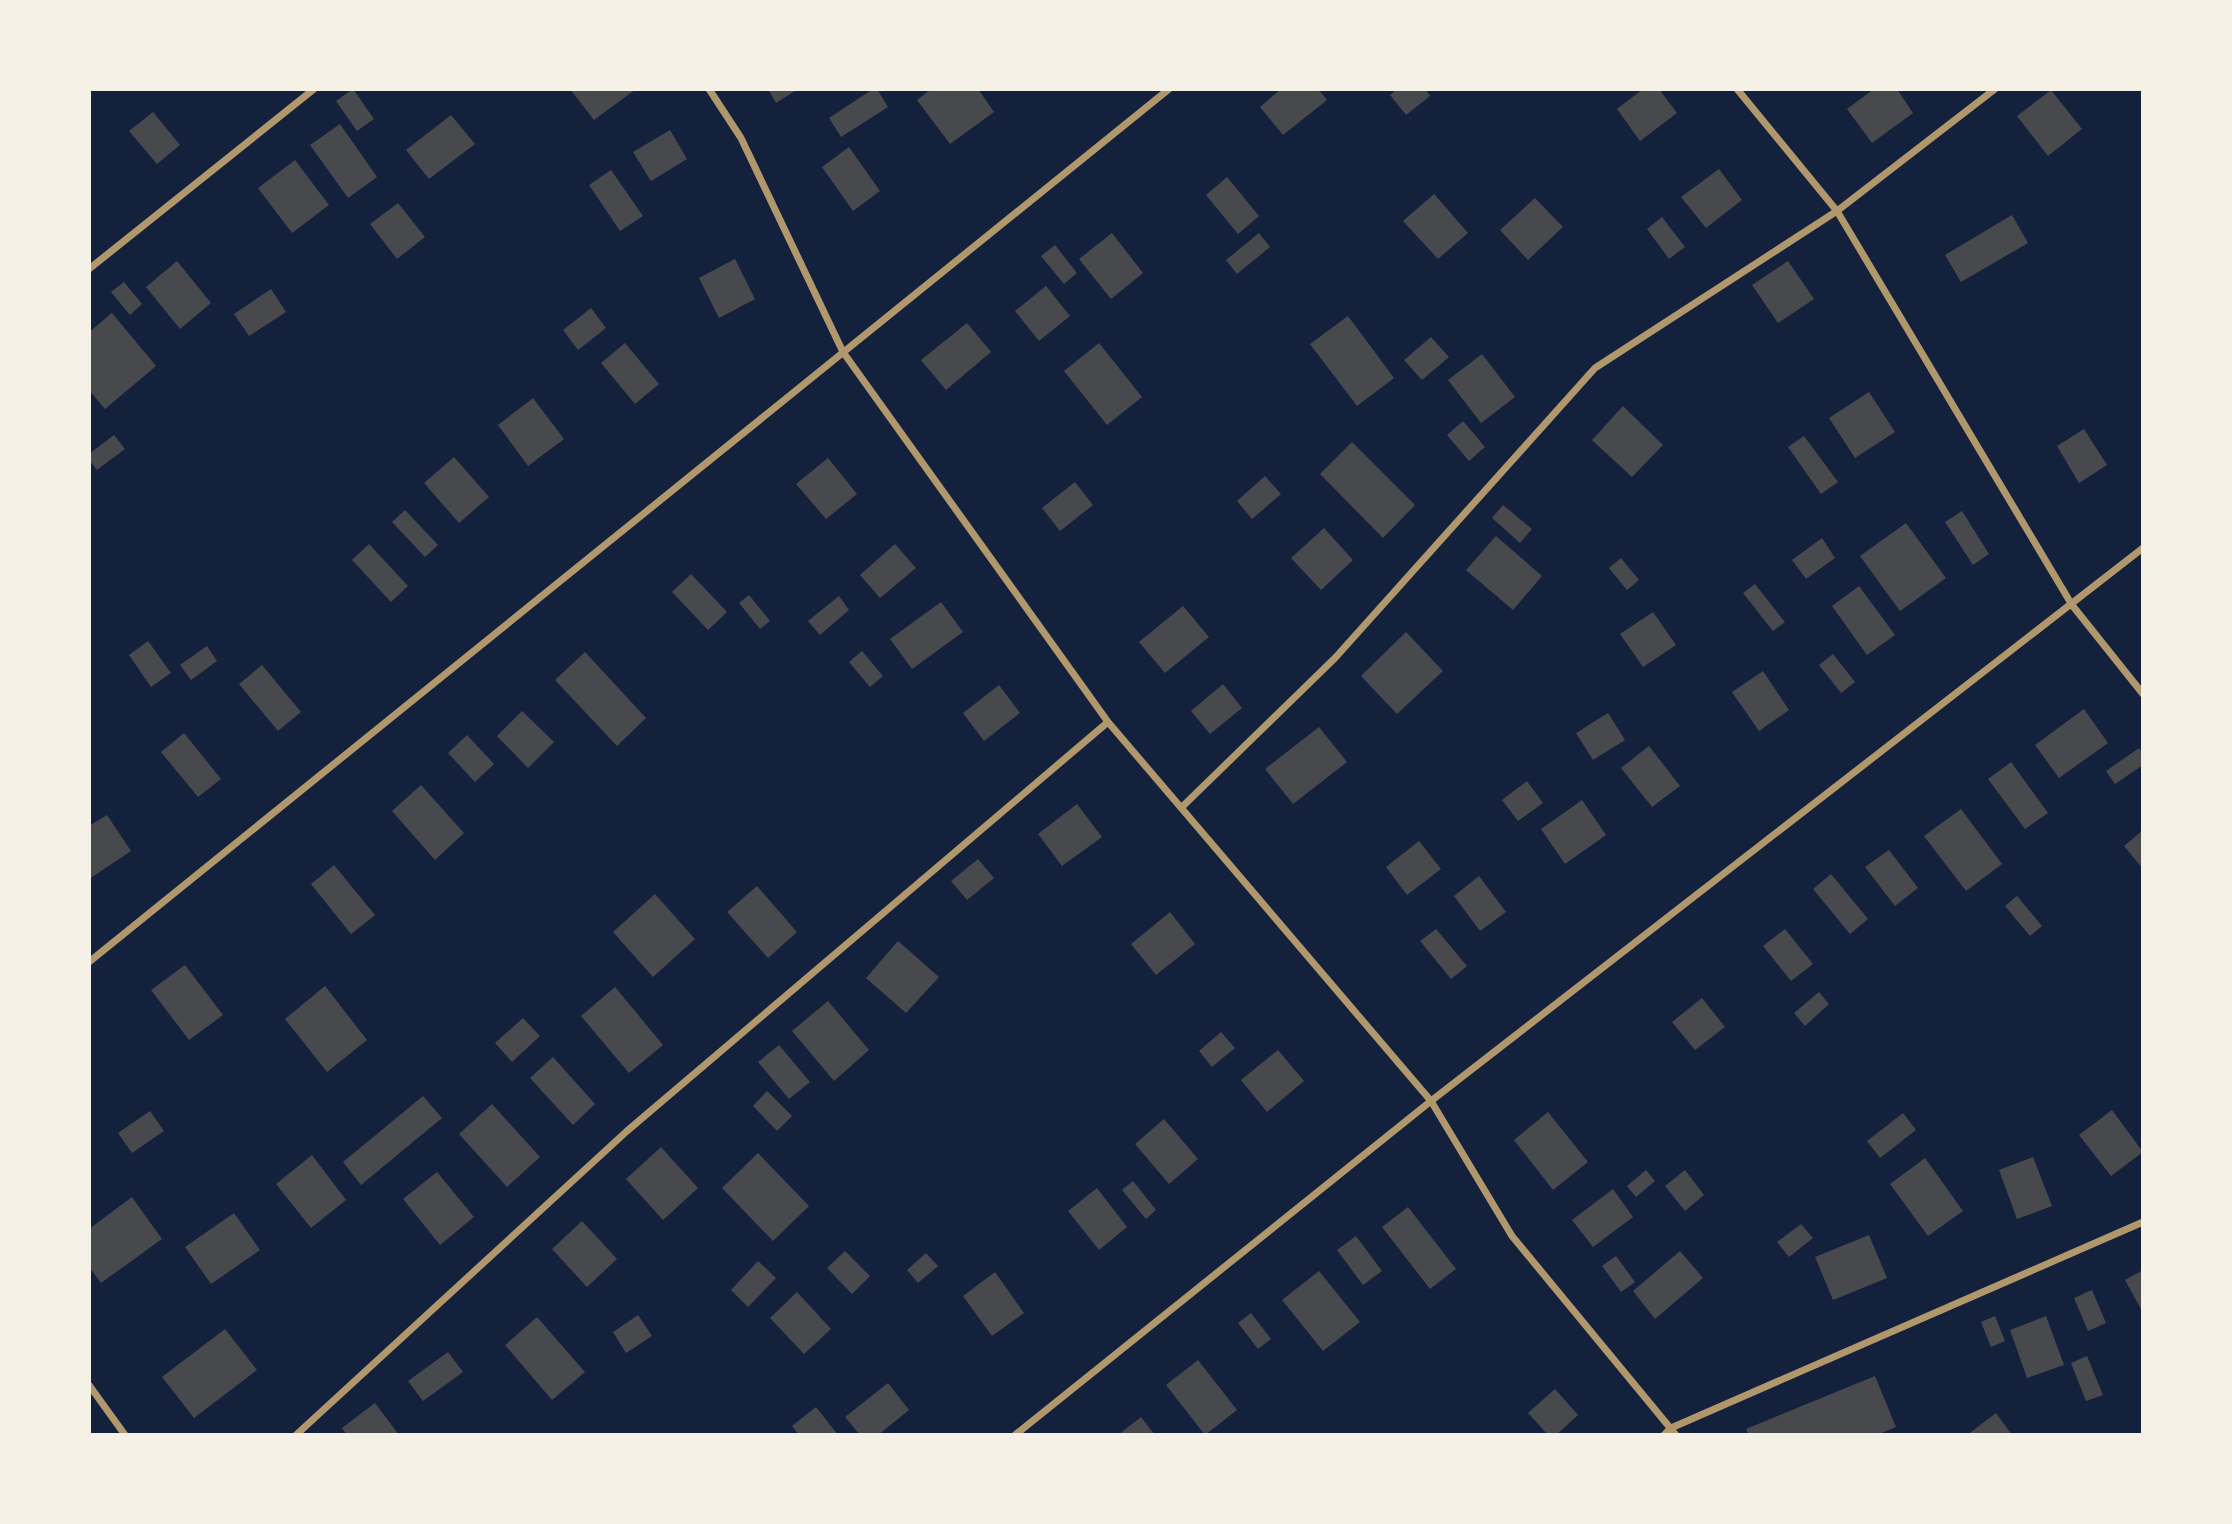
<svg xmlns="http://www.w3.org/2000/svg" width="2232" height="1524" font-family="Helvetica,sans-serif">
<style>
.building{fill:#48494c}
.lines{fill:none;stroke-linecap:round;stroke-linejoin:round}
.minor{stroke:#b1986c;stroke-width:7}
</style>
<rect width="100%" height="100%" fill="#14213d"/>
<path class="building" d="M353 89 374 119 357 131 336 101Z
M570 89H636L594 120Z
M768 89H798L776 103Z
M873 89H877L888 107 841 137 829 118Z
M931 89H978L994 112 950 144 917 100Z
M1281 89H1318L1327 100 1283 135 1260 107Z
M1397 89H1425L1430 96 1406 115 1390 95Z
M1643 89H1659L1677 113 1640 141 1617 109Z
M1874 89H1897L1913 113 1872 143 1847 109Z
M2051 90 2082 129 2048 156 2017 116Z
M153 112 180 145 157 164 129 131Z
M451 115 475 144 429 179 406 150Z
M340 124 377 177 348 198 310 145Z
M670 130 687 159 651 181 633 152Z
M849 147 880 191 853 211 822 167Z
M295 160 329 205 292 233 258 188Z
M1719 169 1742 200 1706 228 1681 197Z
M611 170 643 216 620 231 589 185Z
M1227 177 1259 216 1238 234 1206 195Z
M1434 194 1468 233 1438 259 1403 221Z
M1535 198 1563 227 1528 260 1500 230Z
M398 203 425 237 397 259 370 224Z
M2012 215 2028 243 1961 282 1945 255Z
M1662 217 1685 247 1669 259 1647 229Z
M1112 233 1143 273 1111 299 1079 259Z
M1259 233 1270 247 1237 274 1226 260Z
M1055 245 1077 273 1064 284 1041 256Z
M735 259 755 299 719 318 699 278Z
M177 261 211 303 180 329 146 287Z
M1788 261 1814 299 1778 323 1752 285Z
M124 282 142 304 130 315 111 292Z
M1046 286 1070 316 1039 341 1015 311Z
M271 289 286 312 249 336 234 314Z
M591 308 606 328 578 350 563 330Z
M112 313 156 366 105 409 89 390V332Z
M1348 316 1394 378 1357 406 1310 344Z
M967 323 991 352 946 390 921 360Z
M1431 337 1449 357 1422 380 1404 360Z
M625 343 659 384 635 404 601 363Z
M1099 343 1142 397 1107 425 1064 371Z
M1482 354 1515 397 1481 423 1448 380Z
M1869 392 1895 432 1855 458 1829 418Z
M533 398 564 439 528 466 498 425Z
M1623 406 1663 445 1632 477 1592 440Z
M1463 421 1485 447 1469 461 1447 435Z
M2084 429 2107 465 2079 483 2057 446Z
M114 435 125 449 97 470 89 460V454Z
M1804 436 1838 482 1821 494 1788 447Z
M1352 442 1415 505 1383 538 1320 474Z
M454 457 489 497 459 523 424 483Z
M828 458 857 494 826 519 796 484Z
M1265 476 1281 494 1252 519 1237 501Z
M1075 482 1093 505 1060 531 1042 508Z
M1503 505 1532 529 1520 543 1492 518Z
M405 510 438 545 425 557 392 522Z
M1962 511 1989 554 1973 565 1945 522Z
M1906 523 1946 578 1900 611 1860 556Z
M1324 528 1353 560 1321 590 1291 558Z
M1496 536 1542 576 1513 610 1466 570Z
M1822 538 1835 558 1806 579 1792 560Z
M369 544 408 586 391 602 352 560Z
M895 544 916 568 880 598 860 575Z
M1621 558 1639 580 1627 590 1609 568Z
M691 574 727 612 708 630 672 592Z
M1755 584 1785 622 1773 631 1743 593Z
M1859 586 1895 635 1867 655 1832 606Z
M749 595 770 621 760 629 739 603Z
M839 596 849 610 820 635 808 621Z
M941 602 963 632 912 669 890 639Z
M1183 606 1209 637 1165 673 1139 642Z
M1653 612 1676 645 1643 667 1620 634Z
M1406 632 1443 671 1397 714 1361 676Z
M148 641 171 673 151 687 129 655Z
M207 646 217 661 191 680 180 665Z
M862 651 883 676 870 687 849 662Z
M585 652 646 718 617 746 555 680Z
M1833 654 1855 682 1841 693 1819 665Z
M262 665 301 712 278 731 239 684Z
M1763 671 1789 710 1759 731 1732 692Z
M1223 684 1242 708 1210 734 1191 711Z
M999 685 1020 713 984 741 963 713Z
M2084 709 2108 743 2059 778 2035 745Z
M522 711 554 742 528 768 497 736Z
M1608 713 1625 740 1593 760 1576 733Z
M1319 727 1347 762 1293 804 1265 769Z
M184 733 221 779 198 797 161 752Z
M467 735 494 764 475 782 448 753Z
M1649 746 1680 786 1652 807 1621 768Z
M2139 748 2143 753V765L2115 784 2106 771Z
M2011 762 2048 813 2025 829 1988 779Z
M1527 781 1543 803 1518 821 1502 800Z
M421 785 464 833 435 860 392 811Z
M1582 800 1606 835 1565 864 1541 829Z
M1077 804 1102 837 1062 866 1038 834Z
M1961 809 2002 864 1966 891 1924 836Z
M107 815 131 851 89 879V826Z
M2143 830V869L2124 846Z
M1419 841 1441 869 1407 895 1386 867Z
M1889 850 1918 888 1895 906 1865 867Z
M978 859 994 878 967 900 951 881Z
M334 865 375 915 351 934 311 884Z
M1831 874 1868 919 1850 934 1813 889Z
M1479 876 1506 912 1480 931 1454 896Z
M757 886 797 932 768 958 727 912Z
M655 894 695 939 653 977 613 932Z
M2017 896 2042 926 2030 936 2005 906Z
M1170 912 1195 944 1156 975 1131 944Z
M1436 929 1467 966 1451 979 1420 941Z
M1785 929 1813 964 1791 981 1763 946Z
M898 941 939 977 906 1013 866 978Z
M185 965 223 1015 189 1040 151 990Z
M325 986 367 1040 327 1072 285 1019Z
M615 987 663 1045 629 1073 581 1016Z
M1819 992 1829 1004 1805 1026 1794 1013Z
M1702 998 1725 1027 1695 1050 1672 1022Z
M828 1001 869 1050 834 1081 792 1031Z
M523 1018 540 1036 512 1062 495 1043Z
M1221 1032 1235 1048 1212 1067 1199 1051Z
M779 1045 810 1082 789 1099 758 1062Z
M1278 1050 1304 1081 1267 1112 1241 1080Z
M553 1057 595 1104 573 1125 530 1078Z
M767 1091 792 1116 777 1131 753 1106Z
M423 1096 442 1118 361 1185 343 1162Z
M492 1104 540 1157 507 1187 459 1134Z
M2112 1110 2143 1152 2111 1176 2079 1135Z
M150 1111 164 1131 132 1153 118 1133Z
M1548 1112 1588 1162 1553 1190 1514 1140Z
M1903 1113 1916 1130 1880 1158 1867 1141Z
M1164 1119 1198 1159 1169 1184 1135 1144Z
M661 1147 698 1188 663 1220 626 1179Z
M758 1153 809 1206 773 1241 722 1188Z
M312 1155 346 1200 311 1228 276 1184Z
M2033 1157 2052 1206 2017 1219 1999 1170Z
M1925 1158 1963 1211 1928 1236 1890 1184Z
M1646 1170 1655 1181 1636 1197 1627 1186Z
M1685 1170 1704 1195 1685 1211 1665 1186Z
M437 1172 474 1217 440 1245 403 1199Z
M1133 1181 1156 1210 1146 1219 1122 1190Z
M1097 1188 1127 1227 1099 1250 1068 1211Z
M1613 1189 1633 1217 1593 1247 1572 1220Z
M132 1197 162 1239 101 1283 89 1267V1229Z
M1408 1207 1456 1269 1430 1289 1382 1227Z
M234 1213 260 1250 211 1284 185 1247Z
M582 1221 617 1259 587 1287 552 1249Z
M1801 1224 1813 1238 1789 1257 1777 1242Z
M1869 1235 1887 1278 1833 1300 1815 1257Z
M1356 1236 1382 1271 1363 1285 1337 1250Z
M845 1251 870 1276 852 1294 827 1268Z
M1680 1251 1703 1278 1655 1319 1633 1291Z
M926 1253 938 1266 918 1283 907 1270Z
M1616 1256 1635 1282 1621 1292 1602 1266Z
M758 1261 776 1278 748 1307 731 1290Z
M2143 1270V1313L2125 1280Z
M1319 1271 1360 1322 1323 1351 1282 1300Z
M995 1272 1024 1313 992 1336 963 1296Z
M2092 1290 2106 1323 2088 1331 2074 1298Z
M797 1292 831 1329 804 1354 770 1318Z
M1251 1313 1271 1339 1258 1349 1238 1323Z
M638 1315 652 1336 626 1353 613 1332Z
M1995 1316 2005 1341 1991 1347 1981 1322Z
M2046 1316 2064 1365 2027 1378 2010 1330Z
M537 1317 585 1372 552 1400 505 1345Z
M225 1329 257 1370 194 1418 162 1377Z
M448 1352 463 1372 423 1401 408 1381Z
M2087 1356 2103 1395 2086 1401 2071 1363Z
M1198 1360 1237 1410 1205 1435 1166 1385Z
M1875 1376 1896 1427 1877 1435H1749L1746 1429Z
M888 1383 909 1410 878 1435H860L845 1417Z
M1555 1389 1578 1415 1556 1435H1548L1528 1413Z
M375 1403 399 1435H347L342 1428Z
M816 1407 838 1435H799L792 1426Z
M1996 1413 2012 1435H1967Z
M1141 1417 1155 1435H1118Z"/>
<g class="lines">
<path class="minor" d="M709 89 741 138 843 352 1108 722 1431 1101 1512 1236 1676 1435
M1737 89 1837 211 2072 605 2143 694
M89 269 314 89
M1182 807 1335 658 1595 368 1837 211 1995 89
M89 962 1169 89
M89 1385 125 1435
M296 1435 627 1131 1108 722
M1015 1435 1431 1101 2143 548
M1664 1435 1671 1428 2143 1222"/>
</g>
<rect width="2232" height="1524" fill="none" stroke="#f6f1e7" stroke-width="182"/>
</svg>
